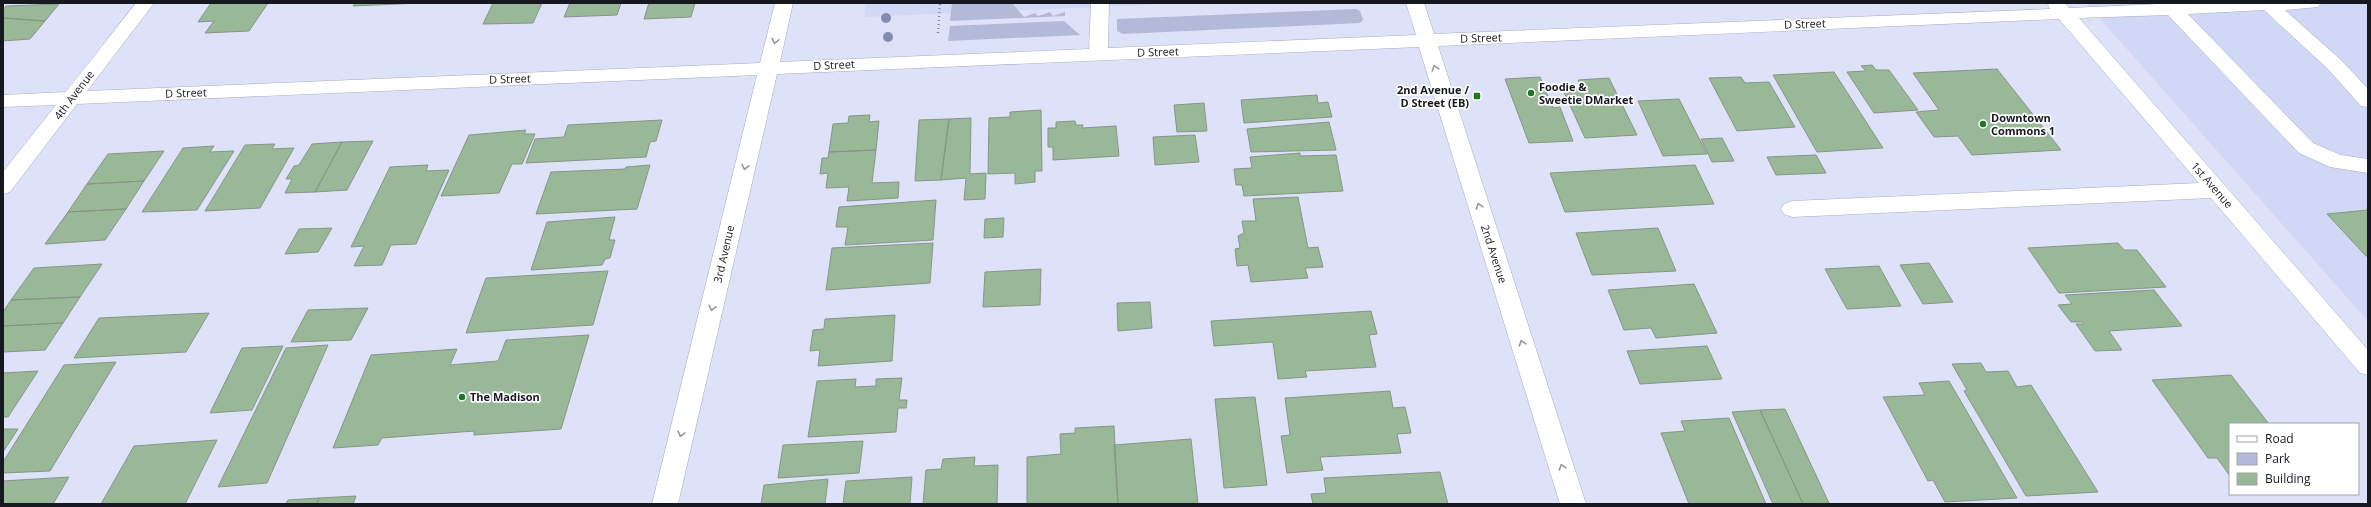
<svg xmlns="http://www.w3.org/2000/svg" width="2371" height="507" font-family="'Open Sans',sans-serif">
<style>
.built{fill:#d1d8f5}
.green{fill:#b3bad8}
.building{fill:#99b898;stroke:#869686}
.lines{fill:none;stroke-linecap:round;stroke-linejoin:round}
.minor-casing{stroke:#a7acc1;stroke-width:1}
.path{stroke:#898d9c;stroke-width:2.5;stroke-dasharray:1 3;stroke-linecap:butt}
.minor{fill:#fff;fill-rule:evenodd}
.tree{fill:#838aaf}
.oneway{stroke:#96979a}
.poi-dot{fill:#1d7725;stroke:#fff;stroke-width:1.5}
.labels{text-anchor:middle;stroke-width:3.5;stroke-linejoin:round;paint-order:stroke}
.street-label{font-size:11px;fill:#16181f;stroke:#fff}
.poi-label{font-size:11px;font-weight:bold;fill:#16181f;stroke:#fff;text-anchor:start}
</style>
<rect width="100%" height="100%" fill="#dde2f8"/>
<path class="built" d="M866 3H1186L864 17Z
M2086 3H2368V321Z"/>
<path class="green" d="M952 3H1012L1024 17 1035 13 1038 16 1050 12 1053 16 1065 12V16L950 21Z
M1356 9 1360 11 1363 20 1360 23 1123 34 1117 31V19Z
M1064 21 1080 35 948 41 950 26Z"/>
<path class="building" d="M211 3H268L249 31 205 33 214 21 198 22Z
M355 3H420L353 6Z
M493 3H542L533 23 483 24Z
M570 3H621L617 15 564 17Z
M649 3H695L691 17 644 19Z
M59 4 45 21 3 18V10L6 6Z
M3 18 45 21 30 39 3 41Z
M1872 65 1876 70H1889L1918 110 1874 113 1847 72 1866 71 1861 66Z
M1997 69 2061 150 1972 155 1958 136 1934 137 1916 112 1939 110 1913 73Z
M1834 72 1883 148 1817 152 1773 75Z
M1540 77 1553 108 1560 107 1573 141 1529 143 1505 79Z
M1741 77 1745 83 1769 82 1795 127 1737 131 1709 78Z
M1609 78 1637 135 1585 138 1563 90 1582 88 1578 80Z
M1317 95 1318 103 1328 102 1332 117 1244 123 1241 100Z
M1679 99 1707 154 1663 156 1638 101Z
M1204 103 1207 131 1177 132 1174 105Z
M1041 110 1042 171H1035V182L1015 184V173L988 174 989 118 1010 117V112Z
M870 115 869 122 879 121 876 150 829 152 833 124 848 123 849 116Z
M971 118 970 174 986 173 985 199 964 200 966 178 941 180 949 119Z
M949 119 941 180 915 181 919 120Z
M662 120 656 141 650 142 646 157 526 163 535 139 564 137 568 125Z
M1075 121 1076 125H1083L1082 128 1116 126 1119 156 1053 160V147H1048V128H1056V122Z
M1329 122 1336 150 1251 152 1247 129Z
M526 130 524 134H535L522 164H512L499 193 441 196 469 135Z
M1195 135 1199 162 1155 165 1153 137Z
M1722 138 1734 161 1712 162 1701 139Z
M373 141 347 190 315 192 342 142Z
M342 142 315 192 285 193 292 179H286L294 166 299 165 312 144Z
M275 144 272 149 294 148 260 208 205 211 245 145Z
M214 146 210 152 234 151 197 210 142 212 183 148Z
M876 150 872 183 899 182 898 198 847 201 849 187 826 188 828 173 820 174 822 158H828L829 152Z
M164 151 144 181 87 184 108 154Z
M1300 153V156L1336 155 1343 191 1244 196 1242 185H1236L1234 169 1252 168 1250 157Z
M1816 155 1826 173 1776 175 1767 157Z
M428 165 426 171 449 170 416 244 391 245 382 265 354 266 364 246 351 247 390 167Z
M650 165 637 209 536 214 551 172 625 169 626 167Z
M1695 165 1714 204 1565 212 1550 173Z
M144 181 126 209 68 212 87 184Z
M1298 197 1308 248 1318 247 1323 267 1305 268 1308 278 1251 282 1248 265 1237 266 1235 249 1240 248 1238 236 1244 233 1242 221H1256L1253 199Z
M936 200 933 240 845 245 848 227H836L839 207Z
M126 209 105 240 45 244 68 212Z
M2368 210V256H2366L2327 214Z
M615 217 609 240H615L610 258 605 259 602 265 531 270 547 222Z
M1004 218 1003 237 984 238 985 219Z
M332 228 318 252 285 254 299 229Z
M1658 228 1676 271 1592 275 1576 233Z
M933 243 930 283 826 290 832 248Z
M2118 243 2124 250H2137L2166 287 2059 293 2028 248Z
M1929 263 1953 302 1923 304 1900 265Z
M102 264 80 297 11 300 34 268Z
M1879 266 1901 306 1847 309 1825 269Z
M1041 269 1040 305 983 307 985 272Z
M608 271 593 325 466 333 486 278Z
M1694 284 1717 333 1656 338 1651 328 1624 330 1608 290Z
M2154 290 2182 326 2109 331 2122 350 2095 351 2076 324H2084L2083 322H2071L2058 305 2072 304 2065 295Z
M80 297 63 323 3 326V312L11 300Z
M1150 302 1152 328 1118 331 1117 303Z
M368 308 351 340 291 342 308 310Z
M1371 311 1377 334 1369 335 1376 367 1305 371 1307 377 1278 379 1273 342 1214 346 1211 321Z
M209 313 186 352 74 358 99 318Z
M895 315 892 361 818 366 820 350 810 351 813 330 824 329 825 319Z
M63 323 45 350 3 352V326Z
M589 335 561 429 474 435V431L382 438 378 445 333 448 371 355 457 349 450 365 498 361 506 340Z
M328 345 267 483 218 487 286 348Z
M283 346 252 410 210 413 242 348Z
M1707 346 1722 379 1640 384 1627 351Z
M116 362 50 471 3 473V462L64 365Z
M1981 363 1986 372 2008 371 2017 387 2031 385 2098 492 2026 496 1964 391 1967 390 1952 364Z
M38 371 8 417H3V373Z
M2231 375 2269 424H2230V476L2217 458H2208L2152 380Z
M902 378 899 400H907L906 408H898L896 432 808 437 817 381 856 379 855 387 876 386V379Z
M1949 381 2017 498 1945 502 1933 480 1928 481 1883 397 1925 395 1919 383Z
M1390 391 1393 408 1405 407 1411 433 1397 434 1401 453 1320 457 1323 470 1287 473 1281 436 1290 435 1285 398Z
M1255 397 1267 485 1224 488 1215 399Z
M1785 409 1829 503 1803 504 1760 410Z
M1760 410 1803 504H1773L1732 412Z
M1729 418 1766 504H1689L1661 433 1685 431 1681 421Z
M1114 426 1118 504H1027V457L1061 454 1060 434 1075 433V428Z
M3 429H18L3 452Z
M1191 439 1198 504H1118L1114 445Z
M217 440 185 504H101L134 446Z
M863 441 859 473 778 478 783 445Z
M975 457 974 466 998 465 997 504H923L926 470 941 469 943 459Z
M1440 472 1448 504H1313L1311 494 1326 493 1324 478Z
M69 477 53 504H3V481Z
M912 477 910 504H843L846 481Z
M828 479 825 504H761L764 485Z
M356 496 353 504H317L319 498Z
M319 498 317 504H286L288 500Z"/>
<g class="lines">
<g class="minor-casing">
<path id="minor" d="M136 3H154L87 91 760 63 775 3H793L780 62 1089 49 1091 3H1109L1108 48 1416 35 1406 3H1424L1434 34 2050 9 2048 5 2049 3H2065L2069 8 2182 3H2321L2318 7 2285 10 2342 61 2368 89V107L2361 106 2328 69 2264 10 2188 14 2313 143 2341 155 2368 159V173L2330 167 2299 153 2168 15 2079 18 2368 350V375L2360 373 2211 198 1792 217 1784 214 1781 209 1784 204 1792 201 2199 183 2059 19 1438 46 1586 504H1560L1419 47 777 74 678 504H652L757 75 77 104 10 192 3 194V172L56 105 3 107V95L66 92Z"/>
</g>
<path class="path" d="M938 33 940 3"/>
<use href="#minor" class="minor"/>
</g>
<g class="tree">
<circle cx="886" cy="18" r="5"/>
<circle cx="888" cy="37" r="5"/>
</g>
<defs><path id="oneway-chevron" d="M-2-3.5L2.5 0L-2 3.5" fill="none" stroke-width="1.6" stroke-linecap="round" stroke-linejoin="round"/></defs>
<g class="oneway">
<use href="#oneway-chevron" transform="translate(775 41) rotate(103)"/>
<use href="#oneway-chevron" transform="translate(1435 68) rotate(-107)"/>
<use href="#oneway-chevron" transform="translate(745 167) rotate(103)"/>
<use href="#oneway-chevron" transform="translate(1479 206) rotate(-108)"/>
<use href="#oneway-chevron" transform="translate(712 308) rotate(103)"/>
<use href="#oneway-chevron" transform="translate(1522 343) rotate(-108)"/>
<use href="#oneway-chevron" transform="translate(681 434) rotate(103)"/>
<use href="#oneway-chevron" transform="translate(1562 467) rotate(-108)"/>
</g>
<g class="poi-dot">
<circle cx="1531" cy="93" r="4"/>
<rect x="1473" y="92" width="8" height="8" rx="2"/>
<circle cx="1983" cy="124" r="4"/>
<circle cx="462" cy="397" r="4"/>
</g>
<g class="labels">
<g class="street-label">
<text transform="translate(1805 24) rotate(-2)" y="4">D Street</text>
<text transform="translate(1481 38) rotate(-2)" y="4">D Street</text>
<text transform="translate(1158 52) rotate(-2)" y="4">D Street</text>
<text transform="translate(834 65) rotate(-3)" y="4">D Street</text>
<text transform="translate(510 79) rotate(-2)" y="4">D Street</text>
<text transform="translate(186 93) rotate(-2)" y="4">D Street</text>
<text transform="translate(74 95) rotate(-53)" y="4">4th Avenue</text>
<text transform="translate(2212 185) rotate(49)" y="4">1st Avenue</text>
<text transform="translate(724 254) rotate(-77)" y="4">3rd Avenue</text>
<text transform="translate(1494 254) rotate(72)" y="4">2nd Avenue</text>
</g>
<g class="poi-label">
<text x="1539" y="91">Foodie &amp;<tspan x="1539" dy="13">Sweetie DMarket</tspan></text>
<text x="1469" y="94" text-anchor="end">2nd Avenue /<tspan x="1469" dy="13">D Street (EB)</tspan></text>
<text x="1991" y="122">Downtown<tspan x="1991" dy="13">Commons 1</tspan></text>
<text x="470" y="401">The Madison</text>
</g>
</g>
<rect width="2371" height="507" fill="none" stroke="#16181f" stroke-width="8"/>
<rect x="2229" y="423" width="130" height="72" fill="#ffffff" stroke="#a2a3a5"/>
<rect x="2237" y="436" width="20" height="6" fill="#ffffff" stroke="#a2a3a5"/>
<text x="2265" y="443" font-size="12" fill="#16181f">Road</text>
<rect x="2237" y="453" width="20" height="12" fill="#b3bad8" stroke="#a2a3a5"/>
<text x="2265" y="463" font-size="12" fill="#16181f">Park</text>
<rect x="2237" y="473" width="20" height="12" fill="#99b898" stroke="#a2a3a5"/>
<text x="2265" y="483" font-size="12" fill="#16181f">Building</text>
</svg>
